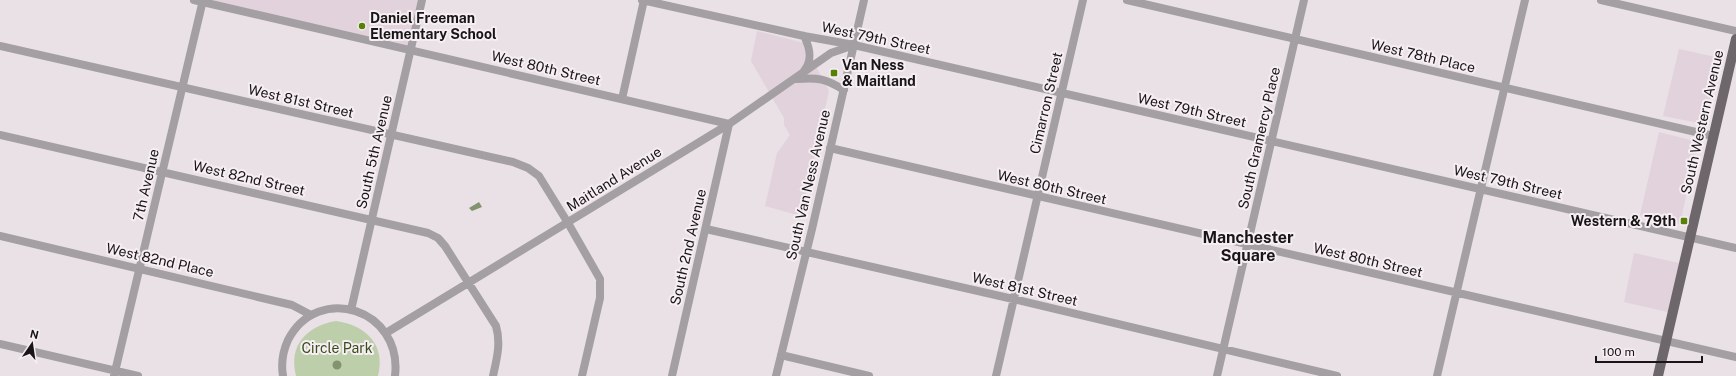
<svg xmlns="http://www.w3.org/2000/svg" width="1736" height="376" font-family="'Public Sans',sans-serif">
<style>
.built{fill:#e1d2dc}
.green{fill:#bdceab}
.water{fill:#829370}
.lines{fill:none;stroke-linecap:round;stroke-linejoin:round}
.minor{stroke:#a39fa2;stroke-width:8}
.major{stroke:#6d676b;stroke-width:10}
.poi-dot{fill:#578105;stroke:#f6eef3;stroke-width:1.5}
.labels{text-anchor:middle;stroke-width:4;stroke-linejoin:round;paint-order:stroke}
.poi-label{font-size:14px;font-weight:bold;fill:#181517;stroke:#f6eef3;text-anchor:start}
.street-label{font-size:14px;fill:#181517;stroke:#f6eef3}
.park-label{font-size:14px;fill:#374d17;stroke:#f6eef3}
.quarter-label{font-size:16px;font-weight:bold;fill:#181517;stroke:#f6eef3}
</style>
<rect width="100%" height="100%" fill="#e9e1e6"/>
<path class="built" d="M203 0H423L412 50Z
M757 31 804 43 829 91 801 216 765 206 777 153 790 135 784 125V118L751 61Z
M1679 49 1720 58 1704 124 1663 116Z
M1659 132 1698 142 1680 224 1640 215Z
M1634 253 1683 264 1672 313 1624 302Z"/>
<path class="green" d="M336 321C365 325 386 344 378 376H296C288 345 307 326 336 321Z"/>
<path class="water" d="M479 202 482 207 472 211 469 208Z
M332.5 365a4.5 4.5 0 1 1 9 0a4.5 4.5 0 1 1-9 0Z"/>
<g class="lines">
<path class="minor" d="M194 0 729 124 672 376
M642 0 804 36 854 45 1736 248
M1127 0 1713 136
M1601 0 1736 31
M804 36C810 48 813 60 804 71
M0 46 513 162 528 168 539 176 568 223 600 279V298L582 376
M797 79C818 77 826 79 844 90
M622 99 644 0
M0 135 428 233 438 238 445 246 496 326C501 343 497 358 493 376
M830 148 1736 357
M706 229 1013 299 1337 376
M0 236 292 305 311 315
M351 310 422 0
M386 333 729 124 831 53 854 45
M0 344 138 376
M781 355 869 376
M114 376 203 0
M283 376C281 364 283 351 288 340 318 282 403 309 395 376
M776 376 812 229 864 0
M996 376 1083 0
M1217 376 1304 0
M1437 376 1525 0"/>
<path class="major" d="M1658 376 1736 39"/>
</g>
<g class="poi-dot">
<circle cx="362" cy="26" r="4"/>
<rect x="830" y="69" width="8" height="8" rx="2"/>
<rect x="1680" y="217" width="8" height="8" rx="2"/>
</g>
<g class="labels">
<g class="poi-label">
<text x="370" y="23">Daniel Freeman<tspan x="370" dy="16">Elementary School</tspan></text>
<text x="842" y="70">Van Ness<tspan x="842" dy="16">&amp; Maitland</tspan></text>
<text x="1676" y="226" text-anchor="end">Western &amp; 79th</text>
</g>
<g class="street-label">
<text transform="translate(876 38) rotate(12)" y="5">West 79th Street</text>
<text transform="translate(1423 56) rotate(13)" y="5">West 78th Place</text>
<text transform="translate(546 68) rotate(13)" y="5">West 80th Street</text>
<text transform="translate(301 101) rotate(13)" y="5">West 81st Street</text>
<text transform="translate(1046 103) rotate(-77)" y="5">Cimarron Street</text>
<text transform="translate(1192 110) rotate(13)" y="5">West 79th Street</text>
<text transform="translate(1702 122) rotate(-77)" y="5">South Western Avenue</text>
<text transform="translate(1259 138) rotate(-77)" y="5">South Gramercy Place</text>
<text transform="translate(374 152) rotate(-77)" y="5">South 5th Avenue</text>
<text transform="translate(249 178) rotate(13)" y="5">West 82nd Street</text>
<text transform="translate(614 179) rotate(-32)" y="5">Maitland Avenue</text>
<text transform="translate(1508 182) rotate(13)" y="5">West 79th Street</text>
<text transform="translate(146 185) rotate(-77)" y="5">7th Avenue</text>
<text transform="translate(808 185) rotate(-77)" y="5">South Van Ness Avenue</text>
<text transform="translate(1052 187) rotate(13)" y="5">West 80th Street</text>
<text transform="translate(688 247) rotate(-77)" y="5">South 2nd Avenue</text>
<text transform="translate(160 260) rotate(13)" y="5">West 82nd Place</text>
<text transform="translate(1368 260) rotate(13)" y="5">West 80th Street</text>
<text transform="translate(1025 289) rotate(13)" y="5">West 81st Street</text>
</g>
<g class="park-label">
<text x="337" y="353">Circle Park</text>
</g>
<g class="quarter-label">
<text x="1248" y="243">Manchester<tspan x="1248" dy="18">Square</tspan></text>
</g>
</g>
<g transform="translate(32 344) rotate(13)" stroke="#f6eef3" stroke-width="3" paint-order="stroke">
<path d="M0-3L7 15L0 10L-7 15Z" fill="#181517"/>
<text y="-6" font-size="11" font-weight="bold" text-anchor="middle" fill="#181517">N</text>
</g>
<path d="M1596 356v6h106v-6" fill="none" stroke="#181517" stroke-width="2"/>
<text x="1602" y="356" font-size="12" fill="#181517" stroke="#f6eef3" stroke-width="3" paint-order="stroke">100 m</text>
</svg>
